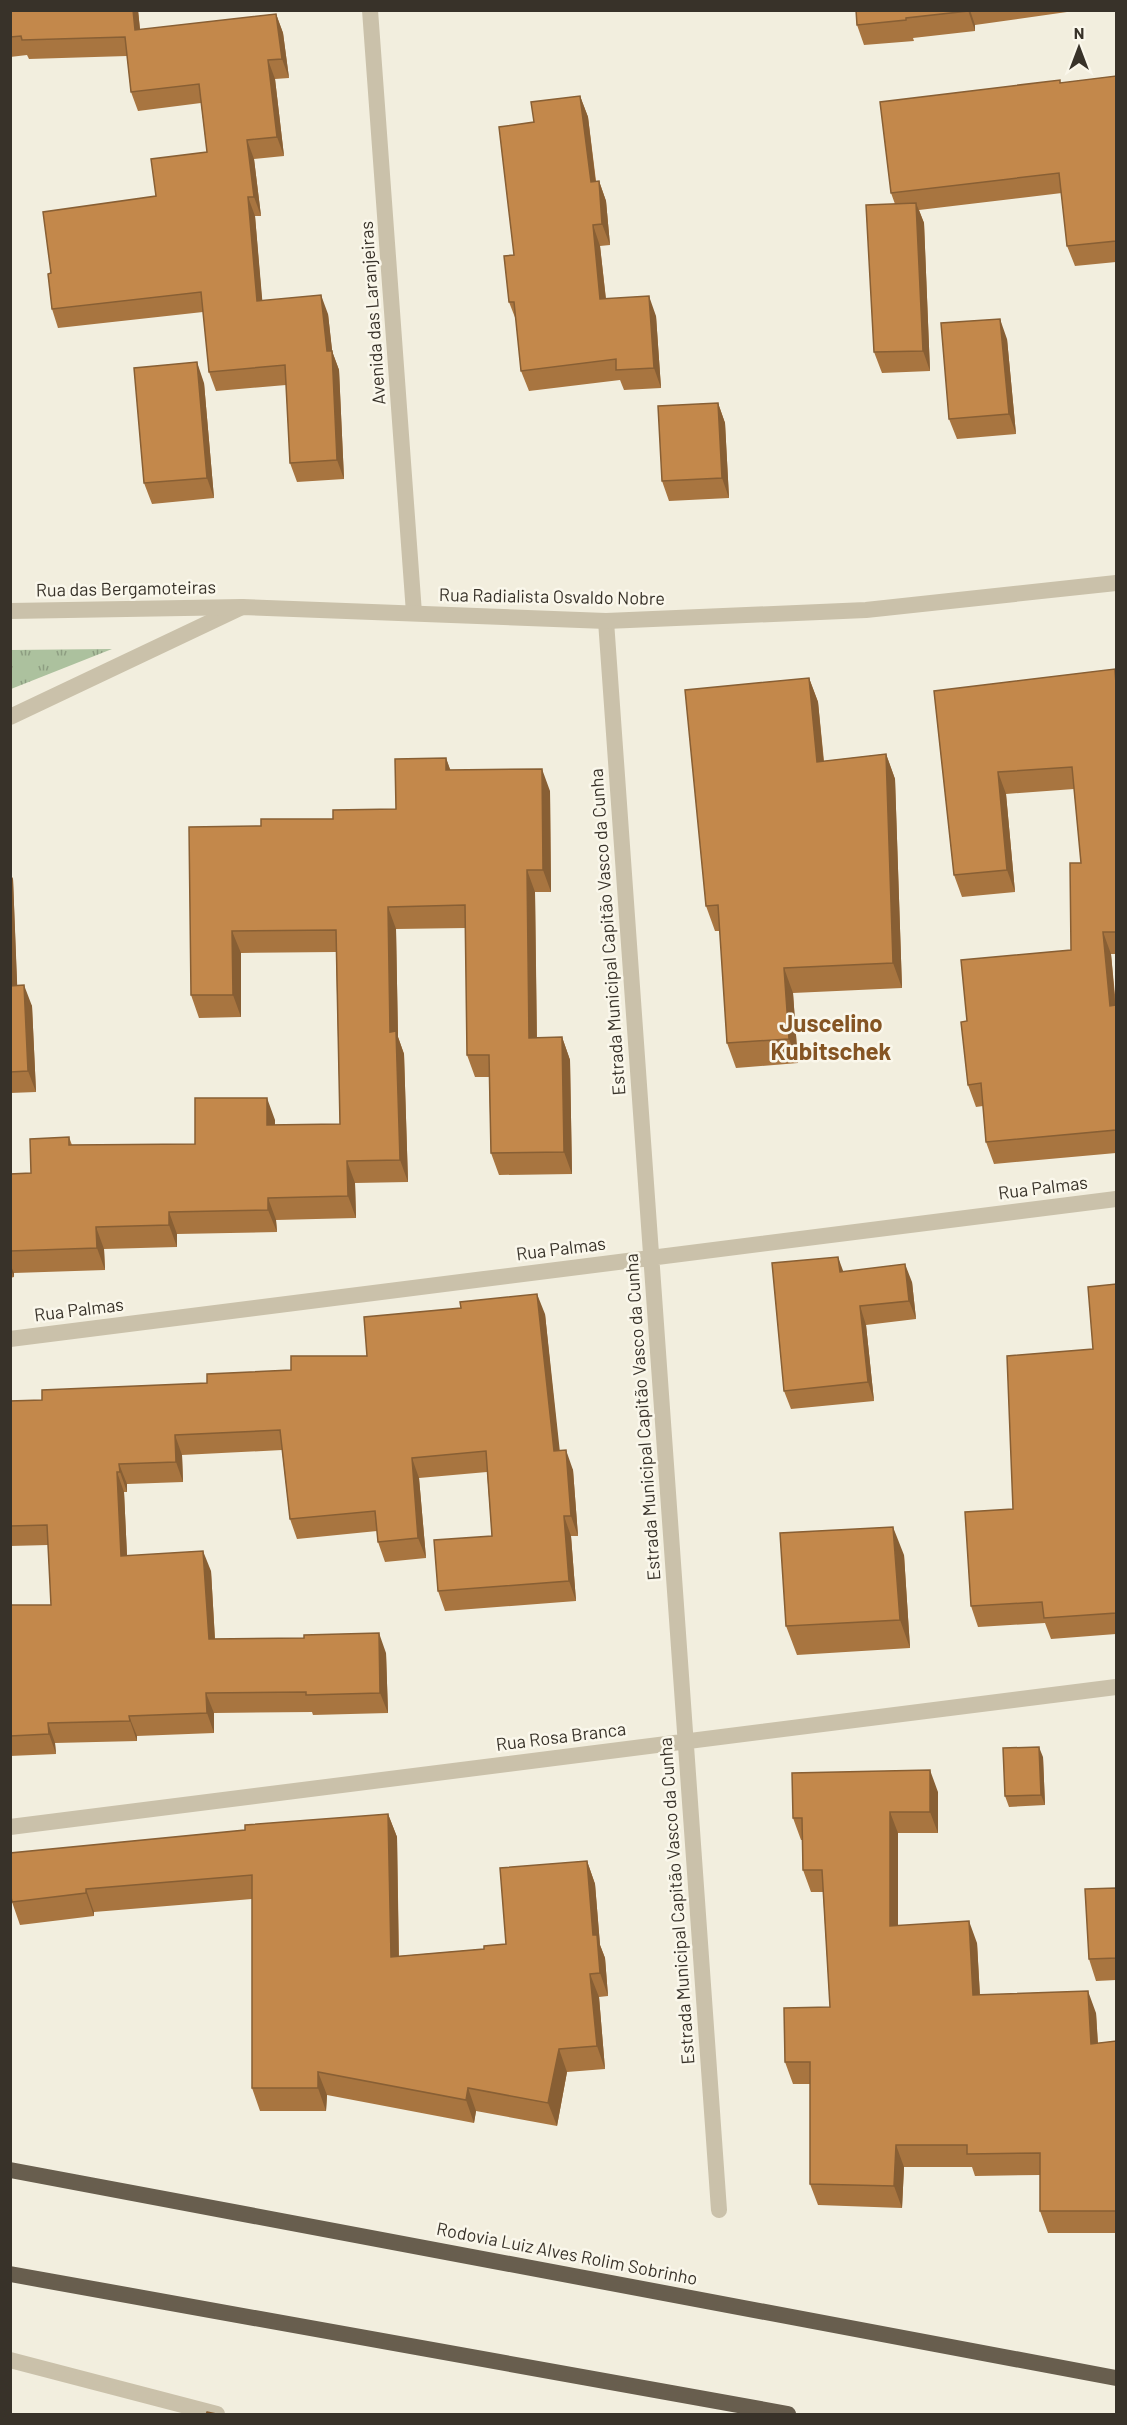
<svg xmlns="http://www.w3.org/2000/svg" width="1127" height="2425" font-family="Barlow,sans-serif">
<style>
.park{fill:url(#park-tufts)}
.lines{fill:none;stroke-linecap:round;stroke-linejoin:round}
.minor{stroke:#cac1aa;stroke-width:16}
.tertiary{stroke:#cac1aa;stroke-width:16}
.trunk{stroke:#685e4e;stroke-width:16}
.wall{fill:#a87540}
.shaded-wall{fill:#885f34}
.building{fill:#c3884b;stroke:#885f34;stroke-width:1.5}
.labels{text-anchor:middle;stroke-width:5;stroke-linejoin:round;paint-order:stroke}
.street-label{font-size:18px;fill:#383229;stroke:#faf7eb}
.district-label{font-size:24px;font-weight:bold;fill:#855524;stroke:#faf7eb}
</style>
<defs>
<pattern id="park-tufts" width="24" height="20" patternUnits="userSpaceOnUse" patternTransform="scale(1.5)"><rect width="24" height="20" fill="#acc19e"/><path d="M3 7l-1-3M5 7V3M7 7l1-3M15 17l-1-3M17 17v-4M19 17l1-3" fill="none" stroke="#8d9d81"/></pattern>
</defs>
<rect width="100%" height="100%" fill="#f2eede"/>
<path class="park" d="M112 649 11 689V650Z"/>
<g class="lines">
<path class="minor" d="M370 10 414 613
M606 621 719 2210
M10 717 242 607
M10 1339 1116 1199
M10 1827 1116 1687
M10 2360 217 2414"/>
<path class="tertiary" d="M10 611 242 607 606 621 866 610 1116 583"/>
<path class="trunk" d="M10 2170 1116 2378
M10 2274 788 2414"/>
</g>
<path class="wall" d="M10 10H138L140 30 276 14 283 33 289 78 275 79 284 156 254 159 261 216H255L262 301 328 314 332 351 339 370 344 479 297 482 290 463 286 385 216 391 209 372 203 312 58 328 52 309 51 273 156 196 207 152 201 103 138 111 131 92 127 56 29 59 27 55 10 57Z
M856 10H1081L975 25V31L913 38 914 41 864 45 857 25Z
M1116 76V262L1075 266 1067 246 1062 193 919 210 924 223 930 371 882 373 874 352 895 204 891 193 1061 83Z
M580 96 588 117 596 181H599L606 201 610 245 600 246 606 299 656 316 661 388 624 390 620 380 529 391 521 371 516 320 509 302 514 255 534 122Z
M1007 339 1016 434 957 439 949 419Z
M204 383 214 498 152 504 144 483Z
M718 403 725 423 729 498 669 501 662 481Z
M1116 673V954H1111L1116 1005V1153L994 1164 986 1142 983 1106 976 1107 968 1085 1071 950 1081 863 1074 789 1006 794 1015 892 962 897 954 875 934 691Z
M809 678 818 702 824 761 886 754 895 779 902 988 793 993 798 1063 736 1068 727 1043 720 931H715L706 906Z
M446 758 450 770 550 791 551 892H535L537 1038 562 1037 570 1060 572 1174 499 1175 491 1153 489 1077H475L467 1055 466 928 396 929 398 1037 404 1054 408 1182 355 1183 356 1218 276 1220 277 1232 177 1234V1247L104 1249 105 1270 14 1273V1277L10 1278V1174L31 1173 69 1137 72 1145 195 1144 275 1120V1125L340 1124 336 952 241 953V1017L199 1018 191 995 261 826 333 819 396 809Z
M10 873 13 879 17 985 32 1006 36 1092 10 1093Z
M843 1271 912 1282 916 1319 866 1325 874 1401 791 1409 784 1391Z
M1116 1284V1634L1051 1639 1045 1623 978 1627 971 1606 1013 1509 1093 1349Z
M545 1314 559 1451 573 1470 578 1536H571L576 1601 445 1611 438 1591 492 1536 487 1472 419 1478 426 1558 385 1562 378 1542 377 1531 297 1539 290 1519 282 1450 182 1455 183 1482 127 1484V1492H124L127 1556 211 1571 215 1639 386 1653 388 1713 313 1715 312 1712 214 1713V1733L137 1736V1741L55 1743 56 1754 10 1756V1605H51L48 1545 10 1546V1401L42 1400 207 1383 291 1370 367 1356Z
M904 1555 910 1648 797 1655 786 1626Z
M1043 1757 1045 1805 1009 1807 1005 1796Z
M938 1792V1833H898V1926L977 1943 980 1995 1096 2013 1098 2043 1116 2041V2233H1048L1040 2211V2175L975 2176 972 2167H904L902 2208 818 2205 810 2184V2084H793L785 2062 830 2007 823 1892H811L803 1870 802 1840H801L793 1818Z
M388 1814 397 1837 399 1956 484 1949 506 1944 587 1861 595 1884 600 1945 605 1958 608 1996 599 1997 605 2069 567 2072 557 2126 476 2111 474 2123 327 2095 326 2111H260L252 2088V1899L94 1912V1916L20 1925 12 1902 245 1830Z
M1116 1888V1980L1096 1981 1089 1959Z"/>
<path class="shaded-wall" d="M133 10H138L142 49 135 30Z
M968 10H970L975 25V31Z
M276 14 283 33 289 78 282 59Z
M268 60 275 79 284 156 277 137Z
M580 96 588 117 598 202 591 182Z
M247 140 254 159 261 216 254 197Z
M599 181 606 201 610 245 602 224Z
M248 197 255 216 264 320 257 301Z
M916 203 924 223 930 371 923 351Z
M593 225 600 246 608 319 600 299Z
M321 295 328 314 333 358 332 351 339 370 344 479 337 460Z
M649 296 656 316 661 388 654 368Z
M1000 319 1007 339 1016 434 1009 414Z
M197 362 204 383 214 498 207 478Z
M718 403 725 423 729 498 722 478Z
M809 678 818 702 826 787 817 762Z
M886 754 895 779 902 988 893 963Z
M446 758 454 780 446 770Z
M542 769 550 791 551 892 543 870Z
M998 772 1006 794 1015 892 1007 870Z
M527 870 535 892 537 1060 529 1038Z
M10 873 13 879 18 1006 10 986Z
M388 907 396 929 398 1037 404 1054 408 1182 400 1160 390 1032Z
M232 931 241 953V1017L233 995Z
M1103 932 1111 954 1116 1013 1110 1006Z
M784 968 793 993 798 1063 789 1039Z
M24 985 32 1006 36 1092 28 1071Z
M562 1037 570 1060 572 1174 564 1152Z
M267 1098 275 1120V1148L267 1125Z
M347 1161 355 1183 356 1218 348 1196Z
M268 1198 276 1220 277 1232 268 1210Z
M169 1212 177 1234V1247L169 1225Z
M96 1227 104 1249 105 1270 97 1248Z
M838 1257 845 1276 840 1272Z
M10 1264 14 1273V1277L10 1268Z
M905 1264 912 1282 916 1319 909 1301Z
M537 1294 545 1314 562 1471 554 1451Z
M860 1306 866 1325 874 1401 868 1382Z
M175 1435 182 1455 183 1482 176 1462Z
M566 1450 573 1470 578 1536 571 1516Z
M412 1458 419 1478 426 1558 418 1538Z
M119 1464 127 1484V1492L120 1472Z
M117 1472 124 1492 128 1576 121 1556Z
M564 1516 571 1536 576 1601 569 1581Z
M893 1527 904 1555 910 1648 900 1620Z
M203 1551 211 1571 216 1659 209 1639Z
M379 1633 386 1653 388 1713 380 1693Z
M206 1693 214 1713V1733L207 1713Z
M129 1716 137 1736V1741L130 1721Z
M48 1723 55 1743 56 1754 49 1734Z
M1039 1747 1043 1757 1045 1805 1041 1795Z
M930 1770 938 1792V1833L930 1812Z
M890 1812 898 1833V1948L890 1926Z
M388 1814 397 1837 399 1980 391 1957Z
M587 1861 595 1884 600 1945 605 1958 608 1996 600 1973 593 1935Z
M86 1889 94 1912V1916L86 1893Z
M969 1921 977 1943 981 2017 973 1995Z
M590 1974 599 1997 605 2069 597 2046Z
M1088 1991 1096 2013 1099 2066 1091 2044Z
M559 2049 567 2072 557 2126 548 2103Z
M318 2072 327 2095 326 2111 318 2088Z
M468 2088 476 2111 474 2123 466 2100Z
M896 2145 904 2167 902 2208 894 2186Z"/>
<path class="building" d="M10 10H133L135 30 276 14 282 59 268 60 277 137 247 140 254 197H248L257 301 321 295 327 351H332L337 460 290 463 285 365 209 372 201 292 52 309 48 274 51 273 43 212 156 196 151 159 207 152 199 84 131 92 125 37 22 40 21 36 10 37Z
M856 10H968V11L906 18V20L857 25Z
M1116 76V241L1067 246 1059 173 891 193 880 102 1060 80V83Z
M580 96 591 182 599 181 602 224 593 225 600 299 649 296 654 368 616 370V359L521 371 514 302H509L504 256 514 255 499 127 534 122 531 102Z
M916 203 923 351 874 352 866 205Z
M1000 319 1009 414 949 419 941 323Z
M197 362 207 478 144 483 134 368Z
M718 403 722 478 662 481 658 406Z
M1115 669 1116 685V932H1103L1110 1006 1116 1005V1130L986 1142 981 1083 968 1085 961 1022 967 1021 961 960 1071 950 1070 863H1081L1072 767 998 772 1007 870 954 875 934 691Z
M809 678 817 762 886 754 893 963 784 968 789 1039 727 1043 718 905 706 906 685 690Z
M446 758V770L542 769 543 870H527L529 1038 562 1037 564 1152 491 1153 489 1055H467L465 905 388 907 390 1032 396 1031 400 1160 347 1161 348 1196 268 1198V1210L169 1212V1225L96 1227 97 1248 10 1251V1174L31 1173 30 1139 69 1137V1145L195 1144V1098H267V1125L340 1124 336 930 232 931 233 995H191L189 827 261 826V819H333V810L396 809 395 759Z
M24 985 28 1071 10 1072V986Z
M838 1257 840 1272 905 1264 909 1301 860 1306 868 1382 784 1391 772 1263Z
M1116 1284V1613L1044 1618 1042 1602 971 1606 965 1512 1013 1509 1007 1356 1093 1349 1088 1287Z
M537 1294 554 1451 566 1450 571 1516H564L569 1581 438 1591 434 1540 492 1536 486 1451 412 1458 418 1538 378 1542 375 1511 290 1519 280 1430 175 1435 176 1462 119 1464 120 1472H117L121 1556 203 1551 209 1639 304 1638V1635L379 1633 380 1693 306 1695V1692L206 1693 207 1713 129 1716 130 1721 48 1723 49 1734 10 1736V1605H51L47 1525 10 1526V1401L42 1400V1390L207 1383V1374L291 1370V1356H367L364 1317 461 1308 460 1302Z
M893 1527 900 1620 786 1626 780 1533Z
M1039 1747 1041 1795 1005 1796 1003 1748Z
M930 1770V1812H890V1926L969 1921 973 1995 1088 1991 1091 2044 1116 2041V2211H1040V2153L967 2154V2145H896L894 2186 810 2184V2062H785L784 2008 830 2007 822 1870H803L802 1818H793L792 1773Z
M388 1814 391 1957 484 1949V1946L506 1944 500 1868 587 1861 593 1935H597L600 1973 590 1974 597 2046 559 2049 548 2103 468 2088 466 2100 318 2072V2088H252V1875L86 1889V1893L12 1902 10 1892V1853L245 1830V1825Z
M1116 1888V1958L1089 1959 1085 1889Z
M207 2412 221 2415H206Z"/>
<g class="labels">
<g class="street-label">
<text transform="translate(373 313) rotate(-94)" y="6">Avenida das Laranjeiras</text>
<text transform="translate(126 589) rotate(-1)" y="6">Rua das Bergamoteiras</text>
<text transform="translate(552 597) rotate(1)" y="6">Rua Radialista Osvaldo Nobre</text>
<text transform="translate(608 932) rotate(-94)" y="6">Estrada Municipal Capitão Vasco da Cunha</text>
<text transform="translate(1043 1188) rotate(-7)" y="6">Rua Palmas</text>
<text transform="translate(561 1249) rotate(-7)" y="6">Rua Palmas</text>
<text transform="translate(79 1310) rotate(-7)" y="6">Rua Palmas</text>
<text transform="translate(643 1417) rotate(-94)" y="6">Estrada Municipal Capitão Vasco da Cunha</text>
<text transform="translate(561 1737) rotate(-7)" y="6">Rua Rosa Branca</text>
<text transform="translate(677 1901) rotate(-94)" y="6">Estrada Municipal Capitão Vasco da Cunha</text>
<text transform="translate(567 2254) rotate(11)" y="6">Rodovia Luiz Alves Rolim Sobrinho</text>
</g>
<g class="district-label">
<text x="831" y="1032">Juscelino<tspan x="831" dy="28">Kubitschek</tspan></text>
</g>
</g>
<rect width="1127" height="2425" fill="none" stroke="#383229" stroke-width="24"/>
<g transform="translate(1079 48)" stroke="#faf7eb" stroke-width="4.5" paint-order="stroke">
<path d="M0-4.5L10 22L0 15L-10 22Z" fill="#383229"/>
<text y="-9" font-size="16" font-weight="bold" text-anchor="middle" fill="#383229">N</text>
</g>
</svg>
